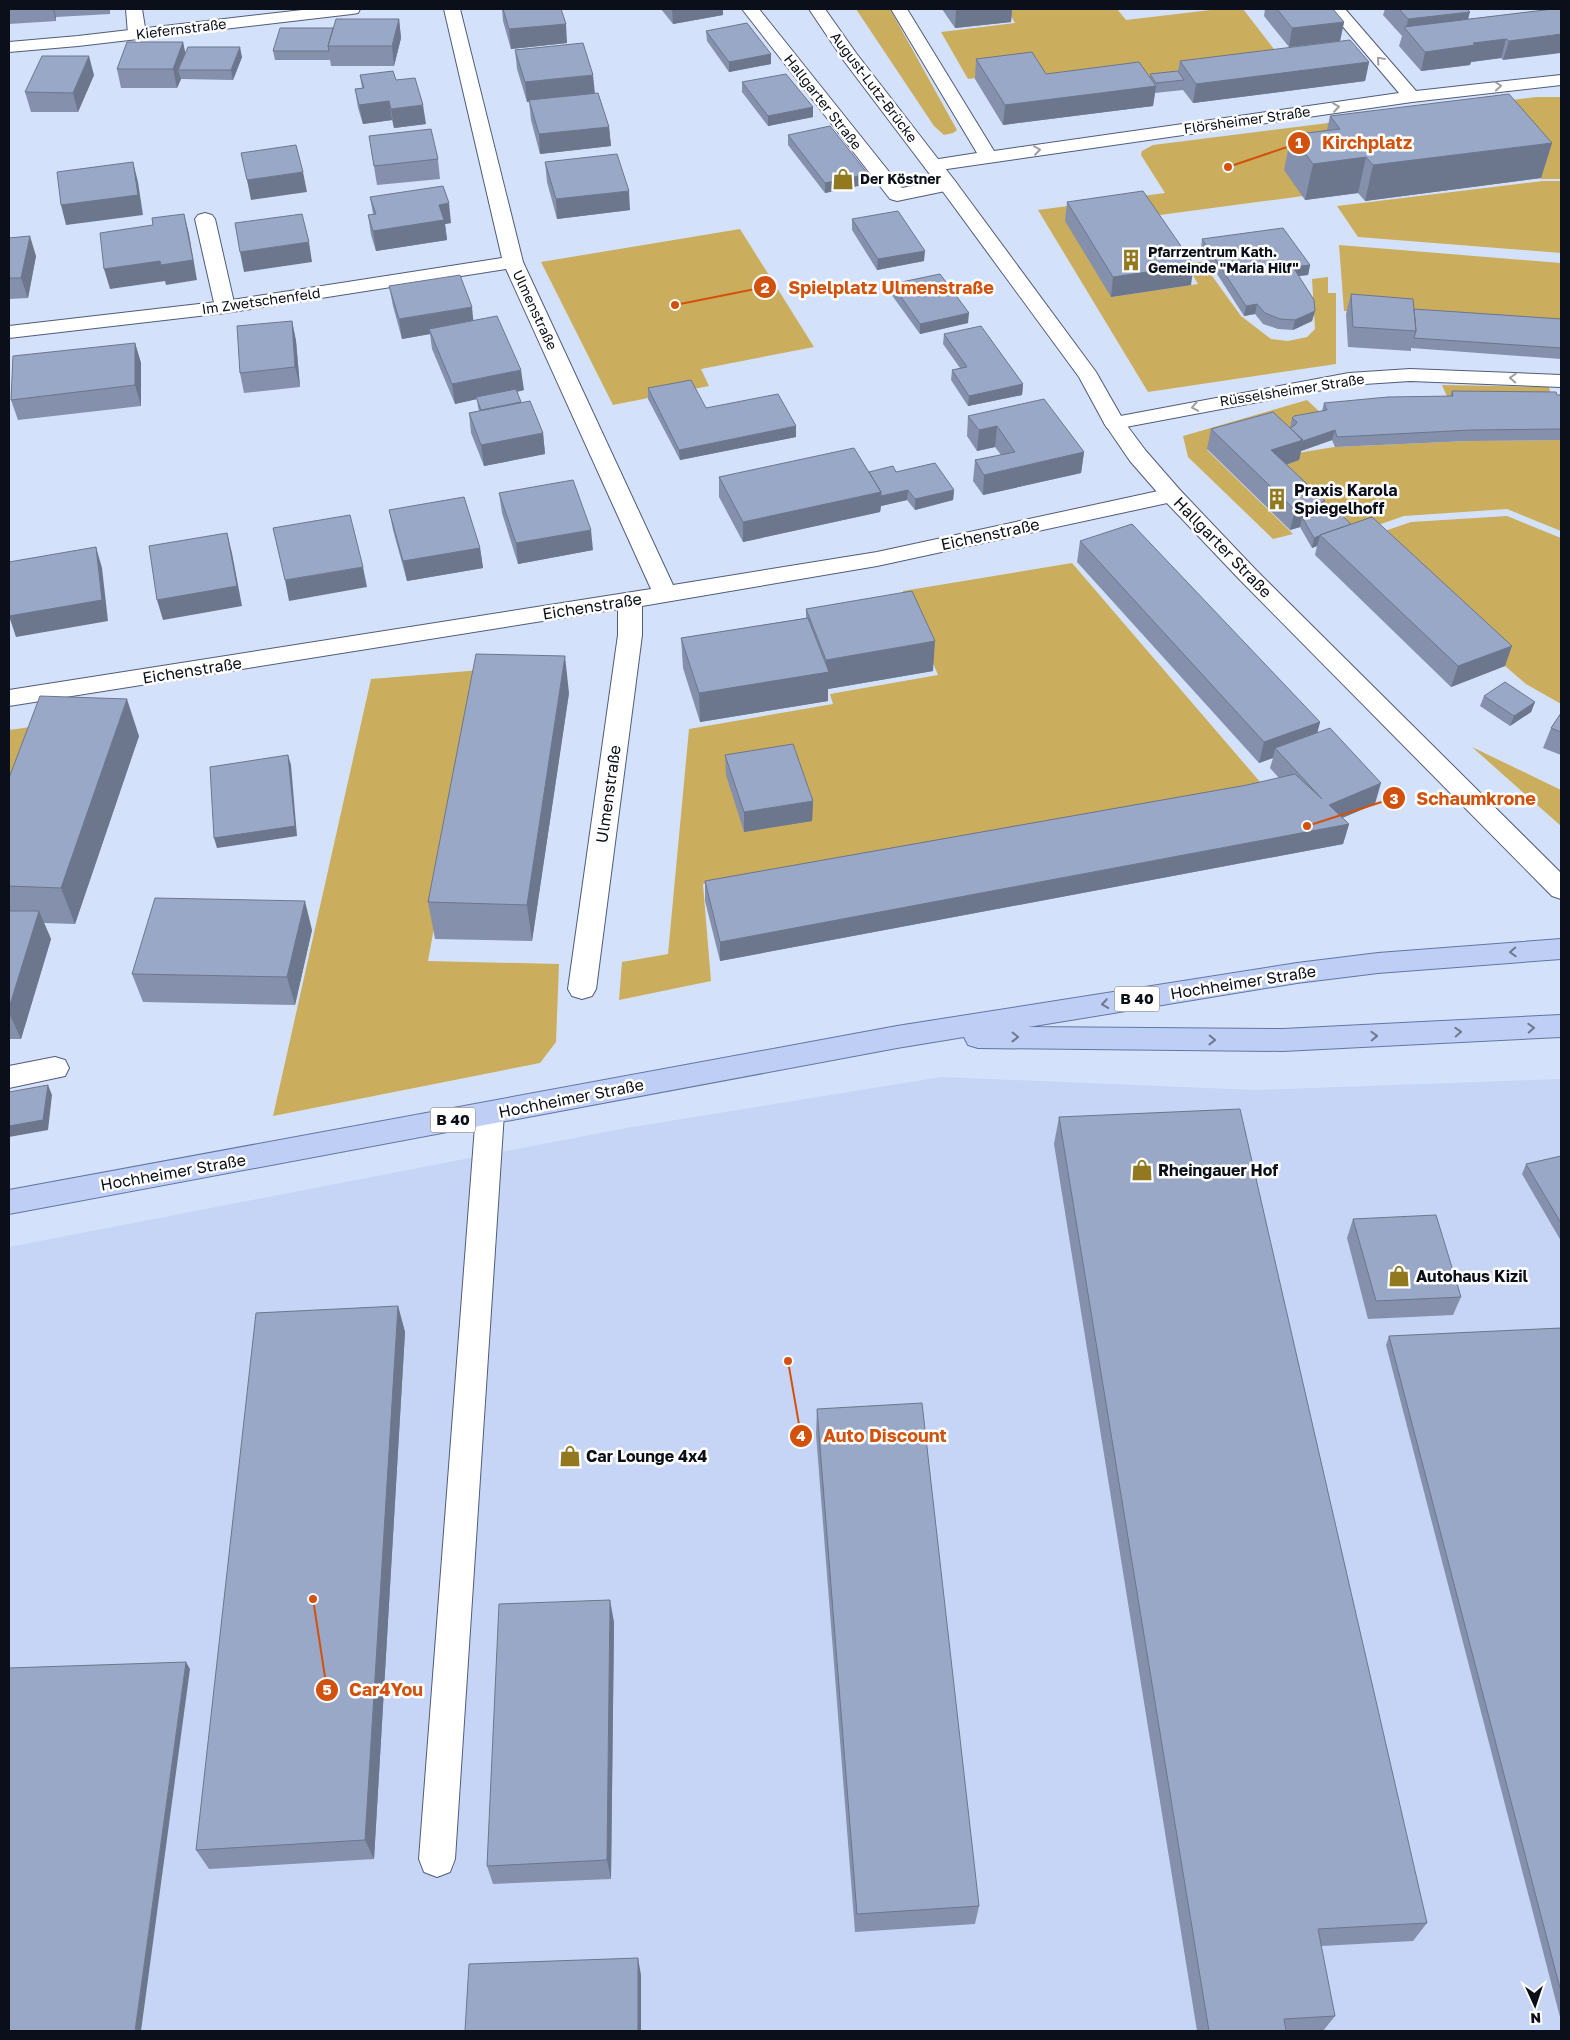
<svg xmlns="http://www.w3.org/2000/svg" width="1570" height="2040" font-family="'Golos Text',sans-serif">
<style>
.built{fill:#c6d5f5}
.green{fill:#caae5d}
.lines{fill:none;stroke-linecap:round;stroke-linejoin:round}
.lane-casing{stroke:#505c79;stroke-width:2}
.street-casing{stroke:#505c79;stroke-width:2}
.secondary-casing{stroke:#505c79;stroke-width:2}
.primary-casing{stroke:#6276a3;stroke-width:2}
.lane{fill:#fff;fill-rule:evenodd}
.street{fill:#fff;fill-rule:evenodd}
.secondary{fill:#fff;fill-rule:evenodd}
.primary{fill:#becef4;fill-rule:evenodd}
.wall{fill:#8490ac}
.shaded-wall{fill:#6c768c}
.building{fill:#9aa8c8;stroke:#6c768c}
.oneway{stroke:#9d9fa3}
.oneway2{stroke:#6d7891}
.labels{text-anchor:middle;stroke-width:5;stroke-linejoin:round;paint-order:stroke}
.far-street-label{font-size:14px;fill:#0a0f19;stroke:#fff}
.far-poi-label{font-size:14px;font-weight:bold;fill:#0a0f19;stroke:#fff;text-anchor:start}
.shield{fill:#fff;stroke:#54575e;stroke-width:1}
.shield-label{font-size:15px;font-weight:bold;fill:#0a0f19}
.poi-label{font-size:16px;font-weight:bold;fill:#0a0f19;stroke:#fff;text-anchor:start}
.street-label{font-size:16px;fill:#0a0f19;stroke:#fff}
.leader{fill:none;stroke:#d2520d;stroke-width:2}
.callout-dot{fill:#d2520d;stroke:#fff;stroke-width:2}
.mark-label{font-size:15px;text-anchor:middle;font-weight:bold;fill:#fff}
.callout-label{font-size:18px;text-anchor:middle;font-weight:bold;fill:#d2520d;stroke:#fff;stroke-width:5;stroke-linejoin:round;paint-order:stroke}
</style>
<rect width="100%" height="100%" fill="#d4e1fb"/>
<path class="built" d="M941 1077 1255 1090 1561 1079V2031H9V1247L626 1128Z"/>
<path class="green" d="M856 9H890L957 130 953 133 944 135 934 126Z
M1007 9H1117L1126 20 1219 9H1243L1287 66 1044 93 1031 72 968 79 941 32 1015 23Z
M1536 97H1561V179H1541L1499 130 1285 170 1303 196 1145 217 1111 297 1198 284 1186 263 1202 262 1241 316 1271 339 1288 341 1307 337 1315 329 1312 279 1328 277V293H1336V364L1148 392 1038 210 1165 193 1141 155 1142 151 1153 145Z
M1543 181H1561V253L1358 237 1337 206Z
M740 229 814 347 701 369 709 386 613 405 541 262Z
M1339 245 1561 263V326L1344 311Z
M1442 385 1549 387 1553 403 1449 401Z
M1307 400 1321 413 1324 420 1269 432 1207 450 1293 534 1273 539 1188 457 1183 436Z
M1561 440V531L1507 509 1404 516 1349 535 1267 471 1292 454 1334 447 1469 441Z
M1507 516 1561 538V704L1526 684 1505 666 1367 537 1411 522Z
M1072 563 1267 790 703 884 711 981 619 1000 622 962 668 954 689 729 833 704 830 694 938 675 903 591Z
M481 670 428 961 559 964 556 1042 540 1063 273 1116 371 679Z
M52 724 9 841V730Z
M1472 747 1561 790V826Z"/>
<g class="lines">
<g class="lane-casing">
<path id="lane" d="M126 9H142L146 34 143 38 137 39 131 38 128 34Z
M742 9H759L902 188 948 179 955 181 957 185 955 189 897 201 890 199Z
M205 213 212 215 215 219 235 307 232 311 225 313 218 311 215 307 195 219 198 215Z
M490 1102 500 1105 504 1113 455 1859 450 1872 437 1877 424 1872 419 1859 476 1113 480 1105Z"/>
</g>
<g class="street-casing">
<path id="street" d="M311 9H360L358 13 352 14 78 46 9 52V42L78 36Z
M444 9H460L523 262 673 585 877 552 1172 488 1180 490 1183 495 1180 500 1172 502 877 566 642 606V635L596 989 592 996 582 999 572 996 568 989 618 635V609L9 706V690L651 589 506 269 225 313 9 338V326L225 301 502 258Z
M891 9H907L994 151 1399 93 1328 9H1345L1416 91 1561 75V85L1412 102 933 171 926 169 924 165 926 161 977 153Z
M1410 369 1561 375V387L1410 381 1349 385 1115 429 1107 428 1104 423 1107 418 1115 417 1349 373Z
M55 1057 65 1060 69 1068 65 1076 9 1088V1066Z"/>
</g>
<g class="secondary-casing">
<path id="secondary" d="M809 9H825L856 53 955 181 1096 372 1125 423 1146 451 1180 490 1256 570 1561 873V899L1552 896 1240 580 1164 500 1130 461 1104 423 1079 377 941 189 844 61Z"/>
</g>
<g class="primary-casing">
<path id="primary" d="M1561 939V959L1378 973 1297 983 1028 1027 1283 1029 1561 1015V1037L1283 1051 978 1048 968 1045 964 1037 897 1048 9 1214V1190L897 1026 1297 963 1378 953Z"/>
</g>
<use href="#lane" class="lane"/>
<use href="#street" class="street"/>
<use href="#secondary" class="secondary"/>
<use href="#primary" class="primary"/>
</g>
<path class="wall" d="M9 9H110V14L56 17V21L9 24Z
M502 9H561L567 43 511 49 503 21Z
M661 9H723V15L673 24Z
M942 9H1012L1011 22 955 28Z
M1265 9H1333L1344 22 1340 41 1289 47 1264 16Z
M1385 9H1467L1468 19 1553 9 1503 60 1501 58 1471 62 1470 65 1421 71 1399 46 1402 36 1383 15Z
M399 19 401 38 394 66H331L330 60H275L273 51 333 28Z
M706 31 771 54V64L729 72 707 41Z
M183 42 185 52 242 57 233 80 181 79 177 88H121L117 69Z
M515 50 595 93 609 127 611 146 540 154 531 120 529 101 527 102 517 69Z
M976 59 1046 74 1150 77V74L1178 71 1180 61 1369 62 1365 81 1193 103 1183 90 1155 93 1153 106 1003 125 975 79Z
M94 75 78 112H31L25 92Z
M360 75 396 80 426 124 394 128 392 120 363 124 358 108 355 89 362 88Z
M742 82 813 107V117L768 126 742 92Z
M1330 116 1552 143 1541 178 1365 201 1358 193 1305 200 1284 170 1291 135 1327 130Z
M788 135 867 184 825 193 788 145Z
M369 136 438 159 440 179 377 185Z
M545 162 630 210 557 219 547 182Z
M370 197 451 223 445 224 447 240 376 251 371 235 368 215 373 214Z
M1067 202 1191 285 1111 297 1065 221Z
M852 219 924 261 877 270 852 230Z
M9 238 36 256 28 298 9 299Z
M1202 239 1310 265 1308 275 1298 276 1315 311 1312 321 1293 330 1278 329 1263 324 1255 314 1244 316 1201 249Z
M892 284 968 323 920 334 891 294Z
M389 286 473 321 524 390 517 392 521 403 543 433 545 454 484 466 471 433 469 413 479 411 478 407 477 399 455 404 432 349 430 334 402 339 393 306Z
M1351 294 1414 309 1561 319V359L1411 348V351L1348 347 1346 314Z
M292 321 296 341 300 387 244 393 240 373Z
M944 334 1023 384 1022 395 968 406 951 380 952 370 960 368 943 344Z
M135 343 141 363V406L18 420 11 400Z
M648 388 706 408 796 426V437L680 460 648 399Z
M1452 391 1561 395V440L1468 441 1335 447 1332 440 1301 451 1299 460 1286 465 1323 509 1505 666 1451 687 1315 555 1317 546 1312 548 1300 527 1290 530 1207 449 1211 429 1290 428 1292 418 1322 411 1324 403 1450 396Z
M968 416 1084 452 1081 473 983 495 973 481 975 460 1001 455 995 447 977 451 967 436Z
M869 472H896L954 490 953 500 915 510 907 500 881 506 880 512 743 542 719 497V477Z
M499 493 593 550 518 564 502 513Z
M389 510 480 548 483 568 407 581 393 530Z
M1080 541 1320 722 1317 733 1375 804 1342 818 1349 824 1343 844 720 961 705 901V881L1247 785 1279 778 1270 768 1273 758 1259 763 1077 562Z
M806 609 933 671 828 689V701L700 722 683 668 681 638 806 618Z
M569 693 532 941 435 939 428 902Z
M1484 696 1535 702 1531 712 1510 726 1480 706Z
M1561 713V755L1543 748 1551 728Z
M139 736 75 924 44 923 51 939 21 1039H9V778Z
M725 755 813 801 812 821 744 832 726 775Z
M312 930 295 1005 143 1002 132 974Z
M1059 1117 1427 1923 1413 1941 1321 1946 1335 2016 1323 2031H1197L1054 1144Z
M1561 1156V1241L1522 1174 1526 1164Z
M1353 1219 1461 1297 1453 1315 1368 1319 1347 1238Z
M398 1306 405 1332 374 1859 209 1869 196 1850Z
M1561 1328V2021L1386 1345 1389 1336Z
M817 1409 979 1906 975 1924 855 1932 816 1434Z
M614 1622 611 1879 493 1884 487 1866Z"/>
<path class="shaded-wall" d="M53 9H54L56 17V21Z
M672 9H723V15L673 24Z
M956 9H1012L1011 22 955 28Z
M1470 12 1465 31 1406 30 1408 19Z
M399 19 401 38 394 66 392 46Z
M1344 22 1340 41 1289 47 1292 28Z
M566 24 567 43 511 49 509 29Z
M1561 34V53L1503 60 1509 41Z
M1506 39 1501 58 1471 62 1470 65 1421 71 1425 52 1473 43Z
M183 42 187 62 178 70 181 79 177 88 173 69Z
M240 47 242 57 233 80 231 70Z
M771 54V64L729 72V62Z
M89 56 94 75 78 112 73 93Z
M1369 62 1365 81 1193 103 1196 84Z
M593 75 595 94 527 102 525 82Z
M1156 86 1153 106 1003 125 1005 105Z
M389 101 392 120 363 124 359 105Z
M423 105 426 124 394 128 391 109Z
M813 107V117L768 126V116Z
M609 127 611 146 540 154 539 134Z
M1552 143 1541 178 1365 201 1373 165Z
M1366 157 1358 193 1305 200 1313 164Z
M133 162 138 182 143 215 66 225 61 205Z
M303 172 307 192 251 200 247 180Z
M868 174 867 184 825 193V183Z
M629 191 630 210 557 219 556 199Z
M449 203 451 223 445 224 447 240 376 251 373 231 439 205Z
M184 214 189 234 197 280 166 285 165 281 110 289 104 269Z
M30 236 36 256 28 298 21 278Z
M309 242 312 262 244 272 240 252Z
M925 251 924 261 877 270 878 259Z
M1194 265 1191 285 1111 297 1113 277Z
M1310 265 1308 275 1290 277 1293 267Z
M1257 304 1255 314 1244 316 1246 306Z
M472 307 474 327 429 329 430 334 402 339 399 319Z
M1315 311 1312 321 1293 330 1295 320Z
M969 313 968 323 920 334V324Z
M292 321 296 341 300 387 295 367Z
M135 343 141 363V406L135 385Z
M521 370 524 390 477 399 476 397 477 399 455 404 452 384Z
M1023 384 1022 395 968 406 969 396Z
M796 426V437L680 460 679 450Z
M997 426 995 447 977 451 979 430Z
M1335 430 1332 440 1301 451 1299 460 1267 471 1271 450Z
M543 433 545 454 484 466 481 445Z
M1084 452 1081 473 983 495 984 475Z
M908 490 907 500 881 506 880 512 743 542V522L881 492Z
M954 490 953 500 915 510V499Z
M1325 501 1320 521 1302 517 1300 527 1290 530 1295 510Z
M591 530 593 550 518 564 516 543Z
M227 533 232 553 242 606 163 620 157 600Z
M1320 536 1317 546 1312 548 1314 538Z
M96 547 102 568 108 621 16 637 9 616Z
M480 548 483 568 407 581 403 561Z
M363 567 367 587 289 601 285 580Z
M935 641 933 671 828 689V701L700 722 699 693 826 672V660Z
M1512 646 1505 666 1451 687 1458 666Z
M565 656 569 693 532 941 527 905Z
M127 699 139 736 75 924 61 888Z
M1535 702 1531 712 1510 726 1514 716Z
M1320 722 1315 742 1275 748 1273 758 1259 763 1264 742Z
M288 755 291 765 297 836 217 848 214 838Z
M1381 783 1375 804 1323 826 1329 805Z
M813 801 812 821 744 832V812Z
M1349 824 1343 844 720 961V942Z
M305 901 312 930 295 1005 287 977Z
M39 911 51 939 21 1039 9 1013V1008Z
M48 1085 52 1095 48 1130 9 1137V1126Z
M398 1306 405 1332 374 1859 365 1840Z
M610 1600 614 1622 611 1879 607 1860Z
M186 1662 190 1669 141 2031H135Z
M638 1958 641 1975V2031H638Z"/>
<path class="building" d="M503 9H561L566 24 509 29Z
M1277 9H1333L1344 22 1292 28Z
M1399 9H1467L1470 12 1408 19Z
M1553 9H1561V34L1509 41 1506 39 1473 43 1475 45 1425 52 1404 27Z
M336 19H399L392 46H328Z
M747 23 771 54 729 62 706 31Z
M280 28H333L328 46 329 51H273Z
M1350 40 1369 62 1196 84 1180 61Z
M127 42H183L173 69H117Z
M583 43 593 75 525 82 515 50Z
M188 47H240L231 70H178Z
M1032 52 1046 74 1139 62 1156 86 1005 105 976 59Z
M42 56H89L73 93 25 92Z
M393 71 396 80 415 78 423 105 391 109 389 101 359 105 355 89 364 88 360 75Z
M1178 71 1184 80 1156 83 1150 74Z
M786 74 813 107 768 116 742 82Z
M598 93 609 127 539 134 529 100Z
M1509 94 1552 143 1373 165 1366 157 1313 164 1291 135 1340 129 1330 116Z
M830 126 868 174 825 183 788 135Z
M431 129 438 159 374 166 369 136Z
M296 145 303 172 247 180 241 153Z
M617 154 629 191 556 199 545 162Z
M133 162 138 195 61 205 57 172Z
M443 186 449 203 439 205 444 220 373 231 368 215 376 214 370 197Z
M1143 191 1194 265 1113 277 1067 202Z
M898 211 925 251 878 259 852 219Z
M184 214 193 260 161 265 160 261 104 269 100 233 153 225 152 218Z
M302 214 309 242 240 252 235 223Z
M1283 228 1310 265 1293 267 1314 300 1315 311 1295 320 1280 319 1265 313 1257 304 1246 306 1202 239Z
M30 236 21 278H9V238Z
M940 274 969 313 920 324 892 284Z
M460 275 472 307 399 319 389 286Z
M1351 294 1413 299 1416 331 1353 327Z
M1414 309 1561 319V348L1414 338 1416 331Z
M497 316 521 370 452 384 429 329Z
M292 321 295 367 240 373 237 326Z
M981 326 1023 384 969 396 952 370 967 367 944 334Z
M135 343V385L11 400 13 356Z
M691 380 706 408 778 394 796 426 679 450 648 388Z
M516 389 521 402 481 410 476 397Z
M1452 391 1556 392 1557 395H1561V429L1471 430 1337 437 1335 430 1303 441 1290 428 1295 425 1297 422 1292 418 1294 416 1327 410 1324 403 1388 397 1453 396Z
M1044 399 1084 452 984 475 975 460 1015 452 997 426 979 430 968 416Z
M530 401 543 433 481 445 469 413Z
M1273 412 1303 440 1271 450 1325 501 1295 510 1211 429Z
M854 448 881 492 743 522 719 477Z
M935 463 954 490 915 499 908 490 881 496V492L869 472 893 466 896 472Z
M573 480 591 530 516 543 499 493Z
M464 497 480 548 403 561 389 510Z
M1332 506 1351 524 1320 535H1321L1314 538 1302 517 1322 511 1323 509Z
M350 515 363 567 285 580 273 528Z
M1372 517 1512 646 1458 666 1320 535Z
M1132 524 1320 722 1264 742 1080 541Z
M227 533 237 586 157 600 149 546Z
M96 547 102 600 9 616V562Z
M912 591 935 641 826 660 806 609Z
M808 618 829 672 699 693 681 638Z
M476 654 565 656 527 905 428 902Z
M1505 682 1535 702 1514 716 1484 696Z
M40 696 127 699 61 888 9 886V778Z
M1561 713V732L1551 728Z
M1330 728 1381 783 1329 805 1349 824 720 942 705 881 1247 785 1295 774 1322 799 1275 748Z
M793 744 813 801 744 812 725 755Z
M288 755 295 826 214 838 210 767Z
M155 898 305 901 287 977 132 974Z
M9 911H39L9 1008Z
M48 1085 43 1120 9 1126V1092Z
M1240 1109 1427 1923 1318 1929 1335 2016 1284 2019 1286 2031H1209L1059 1117Z
M1561 1156V1223L1526 1164Z
M1436 1215 1461 1297 1376 1301 1353 1219Z
M398 1306 365 1840 196 1850 256 1313Z
M1561 1328V1992L1389 1336Z
M922 1403 979 1906 857 1914 817 1409Z
M610 1600 607 1860 487 1866 499 1604Z
M186 1662 135 2031H9V1668Z
M638 1958V2031H465L469 1964Z"/>
<defs><path id="oneway-chevron" d="M-2-3.5L2.5 0L-2 3.5" fill="none" stroke-width="1.6" stroke-linecap="round" stroke-linejoin="round" transform="scale(1.25)"/></defs>
<g class="oneway">
<use href="#oneway-chevron" transform="translate(1380 60) rotate(-131)"/>
<use href="#oneway-chevron" transform="translate(1498 86) rotate(-5)"/>
<use href="#oneway-chevron" transform="translate(1336 107) rotate(-8)"/>
<use href="#oneway-chevron" transform="translate(1037 150) rotate(-8)"/>
<use href="#oneway-chevron" transform="translate(1513 378) rotate(-177)"/>
<use href="#oneway-chevron" transform="translate(1195 407) rotate(169)"/>
</g>
<g class="oneway2">
<use href="#oneway-chevron" transform="translate(1513 952) rotate(177)"/>
<use href="#oneway-chevron" transform="translate(1105 1004) rotate(171)"/>
<use href="#oneway-chevron" transform="translate(1531 1028) rotate(-3)"/>
<use href="#oneway-chevron" transform="translate(1458 1032) rotate(-3)"/>
<use href="#oneway-chevron" transform="translate(1374 1036) rotate(-2)"/>
<use href="#oneway-chevron" transform="translate(1015 1037) rotate(1)"/>
<use href="#oneway-chevron" transform="translate(1212 1040) rotate(1)"/>
</g>
<defs>
<g id="shop-bare" transform="scale(1.725)"><path d="M-5-2.5h2.3a2.7 3.5 0 0 1 5.4 0H5L5.5 6h-11ZM-1.5-2.5h3a1.5 2.3 0 0 0-3 0Z" fill="#92781e" stroke="#fff" stroke-width="2.5" paint-order="stroke"/></g>
<g id="building-bare" transform="scale(1.725)"><path d="M-4-6H4V6H1V3H-1V6H-4ZM-2.5-4.3h1.7v1.8h-1.7ZM.8-4.3h1.7v1.8H.8ZM-2.5-1h1.7V.8h-1.7ZM.8-1h1.7V.8H.8Z" fill="#92781e" stroke="#fff" stroke-width="2.5" paint-order="stroke"/></g>
</defs>
<g fill-rule="evenodd">
<use href="#shop-bare" x="843" y="179"/>
<use href="#building-bare" x="1131" y="260"/>
<use href="#building-bare" x="1277" y="499"/>
<use href="#shop-bare" x="1142" y="1170"/>
<use href="#shop-bare" x="1399" y="1276"/>
<use href="#shop-bare" x="570" y="1456"/>
</g>
<g class="labels">
<g class="far-street-label">
<text transform="translate(181 29) rotate(-7)" y="5">Kiefernstraße</text>
<text transform="translate(874 87) rotate(53)" y="5">August-Lutz-Brücke</text>
<text transform="translate(823 102) rotate(52)" y="5">Hallgarter Straße</text>
<text transform="translate(1247 120) rotate(-8)" y="5">Flörsheimer Straße</text>
<text transform="translate(261 301) rotate(-8)" y="5">Im Zwetschenfeld</text>
<text transform="translate(535 310) rotate(65)" y="5">Ulmenstraße</text>
<text transform="translate(1292 390) rotate(-9)" y="5">Rüsselsheimer Straße</text>
</g>
<g class="far-poi-label">
<text x="860" y="184">Der Köstner</text>
<text x="1148" y="257">Pfarrzentrum Kath.<tspan x="1148" dy="16">Gemeinde "Maria Hilf"</tspan></text>
</g>
<g class="shield">
<rect x="1114.5" y="986.5" width="45" height="25" rx="4"/>
<rect x="430.5" y="1107.5" width="45" height="25" rx="4"/>
</g>
<g class="shield-label">
<text x="1137" y="1004">B 40</text>
<text x="453" y="1125">B 40</text>
</g>
<g class="poi-label">
<text x="1294" y="496">Praxis Karola<tspan x="1294" dy="18">Spiegelhoff</tspan></text>
<text x="1158" y="1176">Rheingauer Hof</text>
<text x="1416" y="1282">Autohaus Kizil</text>
<text x="586" y="1462">Car Lounge 4x4</text>
</g>
<g class="street-label">
<text transform="translate(990 534) rotate(-12)" y="6">Eichenstraße</text>
<text transform="translate(1223 547) rotate(46)" y="6">Hallgarter Straße</text>
<text transform="translate(592 606) rotate(-9)" y="6">Eichenstraße</text>
<text transform="translate(192 670) rotate(-9)" y="6">Eichenstraße</text>
<text transform="translate(608 794) rotate(-82)" y="6">Ulmenstraße</text>
<text transform="translate(1243 982) rotate(-9)" y="6">Hochheimer Straße</text>
<text transform="translate(571 1098) rotate(-11)" y="6">Hochheimer Straße</text>
<text transform="translate(173 1172) rotate(-10)" y="6">Hochheimer Straße</text>
</g>
</g>
<path class="leader" d="M1228 167L1299 143M675 305L765 287M1307 826L1394 798M788 1361L801 1436M313 1599L327 1690"/>
<g class="callout-dot">
<circle cx="1228" cy="167" r="5"/>
<circle cx="675" cy="305" r="5"/>
<circle cx="1307" cy="826" r="5"/>
<circle cx="788" cy="1361" r="5"/>
<circle cx="313" cy="1599" r="5"/>
<circle cx="1299" cy="143" r="12"/>
<circle cx="765" cy="287" r="12"/>
<circle cx="1394" cy="798" r="12"/>
<circle cx="801" cy="1436" r="12"/>
<circle cx="327" cy="1690" r="12"/>
</g>
<g class="mark-label">
<text x="1299" y="148">1</text>
<text x="765" y="293">2</text>
<text x="1394" y="804">3</text>
<text x="801" y="1441">4</text>
<text x="327" y="1695">5</text>
</g>
<g class="callout-label">
<text x="1367" y="149">Kirchplatz</text>
<text x="891" y="294">Spielplatz Ulmenstraße</text>
<text x="1476" y="805">Schaumkrone</text>
<text x="885" y="1442">Auto Discount</text>
<text x="386" y="1696">Car4You</text>
</g>
<rect width="1570" height="2040" fill="none" stroke="#0a0f19" stroke-width="20"/>
<g transform="translate(1535 2005) rotate(177)" stroke="#ffffff" stroke-width="4" paint-order="stroke">
<path d="M0-4L9 19L0 12L-9 19Z" fill="#0a0f19"/>
<text y="-8" font-size="14" font-weight="bold" text-anchor="middle" fill="#0a0f19">N</text>
</g>
</svg>
